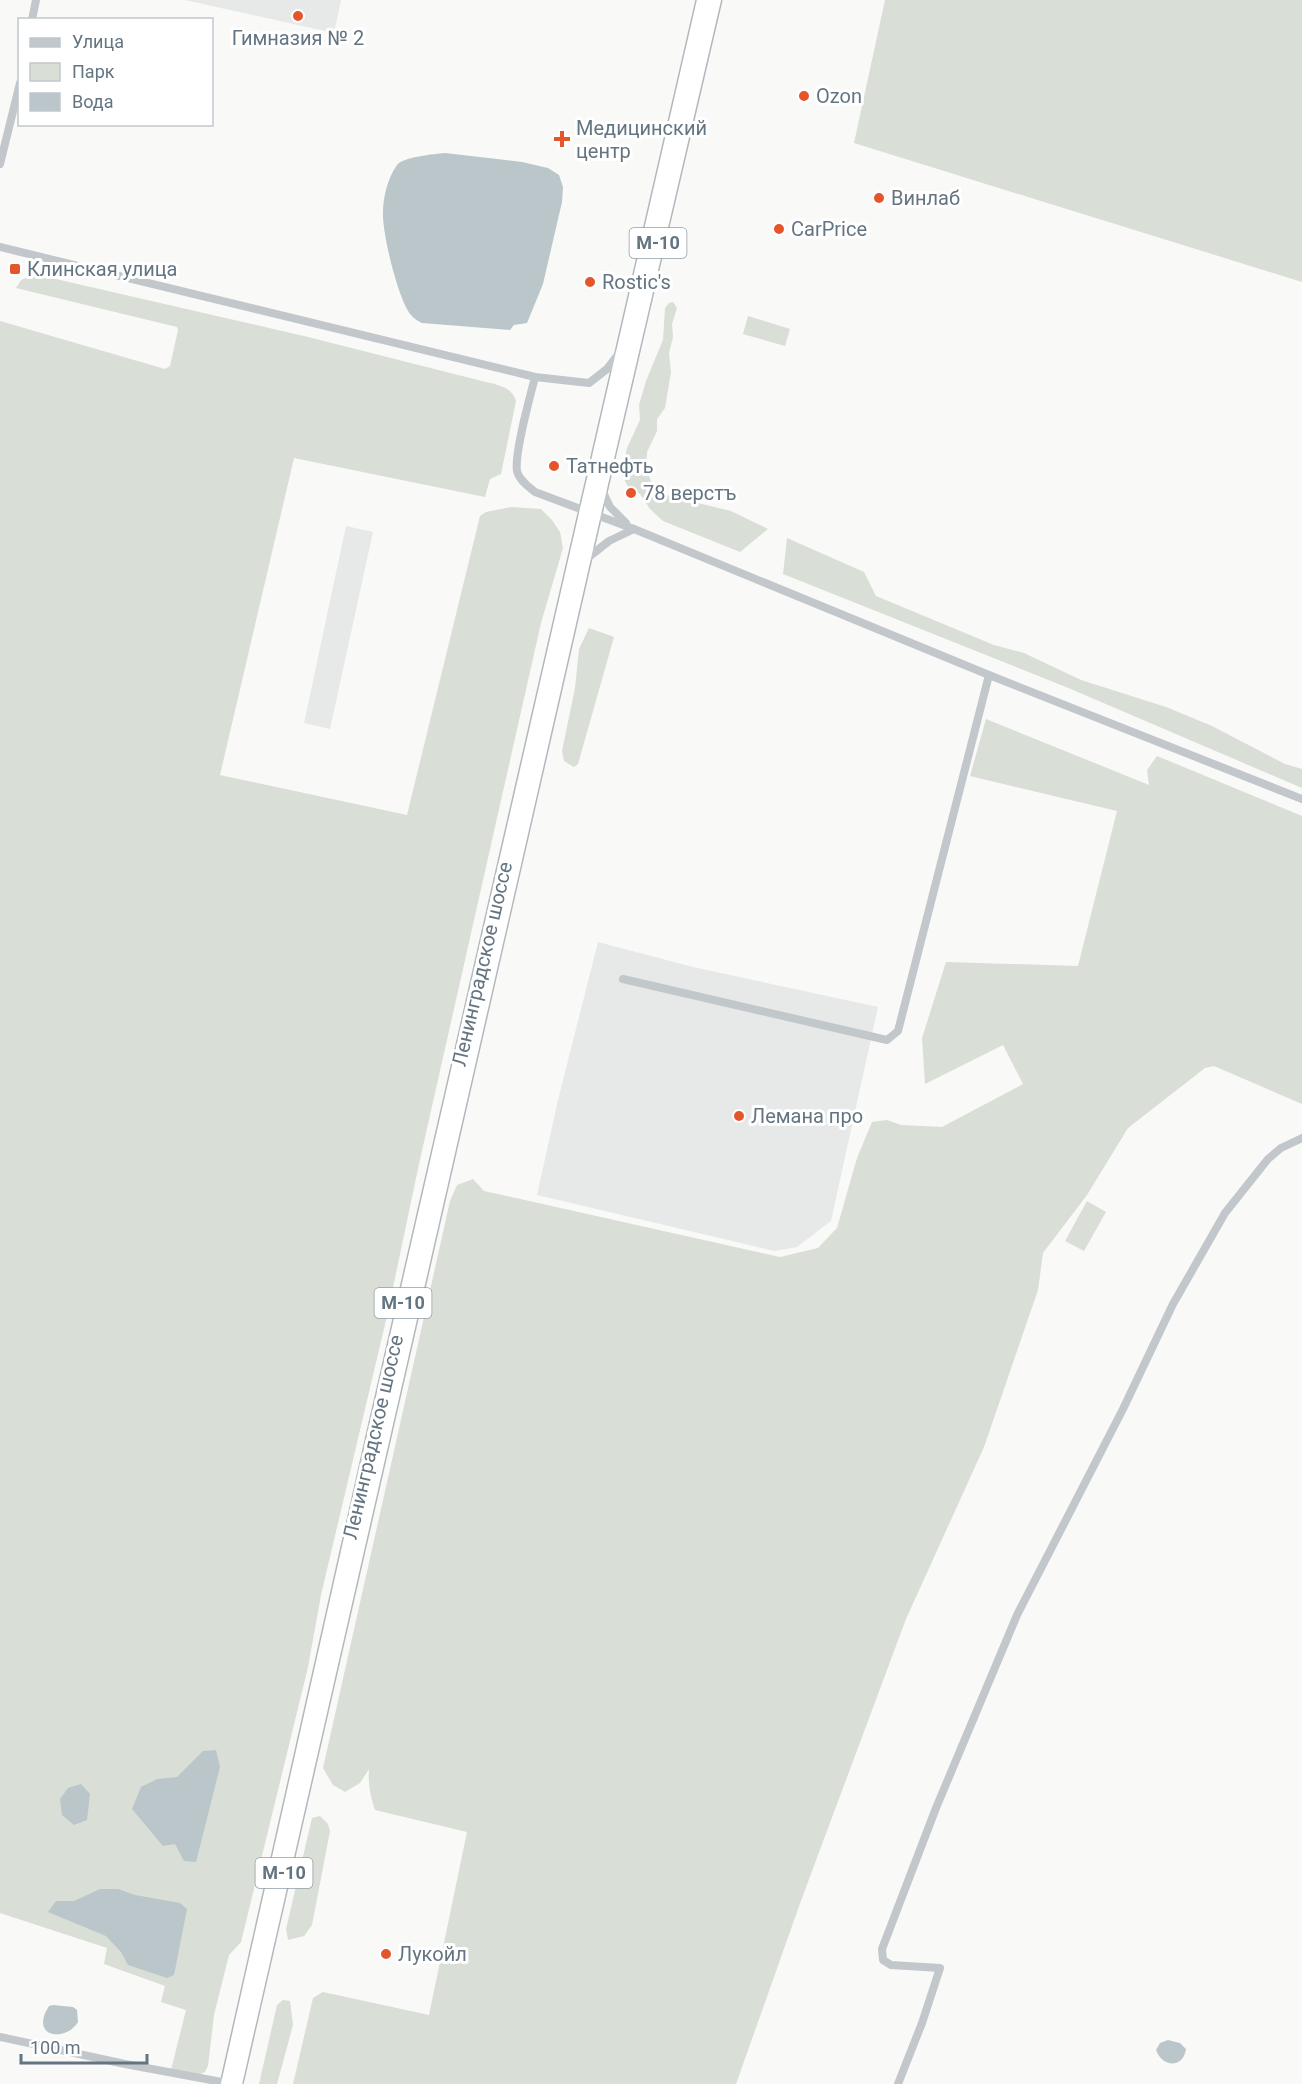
<svg xmlns="http://www.w3.org/2000/svg" width="1302" height="2084" font-family="Roboto,sans-serif">
<style>
.built{fill:#e7e8e8}
.green{fill:#d9ded6}
.water{fill:#bac6ca}
.lines{fill:none;stroke-linecap:round;stroke-linejoin:round}
.highway-casing{stroke:#b3b8bc;stroke-width:15}
.minor{stroke:#c2c7cb;stroke-width:8}
.highway{stroke:#fff;stroke-width:12}
.poi-dot{fill:#e5552c;stroke:#fff;stroke-width:2}
.labels{text-anchor:middle;stroke-width:6;stroke-linejoin:round;paint-order:stroke}
.shield{fill:#fff;stroke:#929ea8;stroke-width:1.5}
.shield-label{font-size:18px;font-weight:bold;fill:#647582}
.poi-label{font-size:20px;fill:#647582;stroke:#fff;text-anchor:start}
.street-label{font-size:20px;fill:#647582;stroke:#fff}
</style>
<rect width="100%" height="100%" fill="#f9f9f7"/>
<path class="built" d="M185 0H341L334 33Z
M346 526 373 532 330 729 304 723Z
M598 942 693 967 878 1007 831 1221 797 1247 775 1251 537 1195 558 1100Z"/>
<path class="green" d="M885 0H1302V282L854 143Z
M34 274 304 336 478 380C492 384 512 385 516 401L501 474 490 479 485 497 294 458 220 775 407 815 480 516 486 512 511 507 541 509 552 520 560 532 563 548 541 623 419 1164 387 1316 321 1595 308 1667 241 1942 229 1955 214 2015 208 2066 205 2072 199 2075 171 2070 186 2010 161 2002 165 1986 104 1964 107 1948 0 1913V321L165 369 170 366 178 330 177 327 16 288 21 280Z
M673 302 677 308 672 324 673 337 669 353 671 372 665 408 657 419V431L647 452 646 469 653 486 669 496 731 511 768 529 740 552 663 521 650 509 640 494 629 488 621 474 627 448 640 420 639 405 646 381 663 340 665 308 669 303Z
M748 316 790 329 785 346 743 334Z
M787 538 864 572 876 596 994 645 1024 653 1081 680 1166 707 1212 726 1285 764 1302 769V788L1066 687 783 574Z
M589 628 614 637 578 764 574 767 564 761 562 751 575 688 579 649Z
M986 719 1149 785 1147 770 1157 756 1302 816V1104L1214 1066 1205 1068 1128 1128 1087 1195 1043 1253 1038 1290 984 1447 906 1619 802 1898 736 2084H293L313 1998 323 1992 429 2015 467 1832 375 1810C370 1795 368 1784 369 1769L360 1783 345 1792 333 1785 323 1768 450 1201 457 1185 473 1179 484 1191 780 1257 818 1248 837 1228 857 1158 872 1122 887 1120 901 1125 942 1127 1023 1084 1003 1045 925 1084 922 1038 946 962 1078 966 1117 811 970 776Z
M1087 1201 1106 1212 1084 1251 1065 1241Z
M320 1816 328 1824 330 1831 312 1925 304 1936 288 1940 286 1929 312 1818Z
M283 2000 290 2001 293 2025 277 2084H259L277 2005Z"/>
<path class="water" d="M445 153 522 162 548 168 559 175 563 187 562 202 543 284 527 323 514 325 510 330 422 323C418 321 413 318 411 315 398 300 382 232 383 213 383 196 388 178 397 165 403 157 434 154 445 153Z
M216 1750 220 1767 196 1862 184 1861 175 1844 163 1846 132 1809 141 1787 157 1779 177 1777 203 1751Z
M81 1784 90 1794 87 1820 74 1825 62 1815 60 1799 68 1788Z
M100 1889H118L135 1895 180 1903 187 1909 174 1975 167 1978 128 1965 121 1952 106 1936 48 1912 56 1901H74Z
M53 2005 73 2007 77 2010 78 2022C65 2043 29 2037 49 2006Z
M1168 2040 1180 2043 1186 2049C1183 2069 1162 2067 1156 2050L1160 2043Z"/>
<g class="lines">
<g class="highway-casing">
<path id="highway" d="M227 2084 371 1445 703 0
M236 2084 595 514 715 0"/>
</g>
<path class="minor" d="M32 20 36 0
M0 164 20 83
M0 247 535 377 589 383 607 369 620 352
M535 377C530 397 514 454 517 471 519 480 528 486 535 492L634 529 989 675 1302 799
M601 488 610 507 626 523
M585 560 609 541 634 529
M623 979 887 1040 898 1031 989 675
M0 2037 125 2064 227 2083
M898 2084 922 2023 940 1968 891 1965 883 1960 882 1949 936 1808 1017 1615 1123 1409 1173 1304 1225 1213 1268 1159 1281 1148 1302 1138"/>
<use href="#highway" class="highway"/>
</g>
<g class="poi-dot">
<circle cx="298" cy="16" r="6"/>
<circle cx="804" cy="96" r="6"/>
<path d="M559 130h6v6h6v6h-6v6h-6v-6h-6v-6h6z"/>
<circle cx="879" cy="198" r="6"/>
<circle cx="779" cy="229" r="6"/>
<rect x="9" y="263" width="12" height="12" rx="3"/>
<circle cx="590" cy="282" r="6"/>
<circle cx="554" cy="466" r="6"/>
<circle cx="631" cy="493" r="6"/>
<circle cx="739" cy="1116" r="6"/>
<circle cx="386" cy="1954" r="6"/>
</g>
<g class="labels">
<g class="shield">
<rect x="629.5" y="228" width="57" height="30" rx="4.5"/>
<rect x="374.5" y="1288" width="57" height="30" rx="4.5"/>
<rect x="255.5" y="1858" width="57" height="30" rx="4.5"/>
</g>
<g class="shield-label">
<text x="658" y="249">М-10</text>
<text x="403" y="1309">М-10</text>
<text x="284" y="1879">М-10</text>
</g>
<g class="poi-label">
<text x="298" y="45" text-anchor="middle">Гимназия № 2</text>
<text x="816" y="103">Ozon</text>
<text x="576" y="135">Медицинский<tspan x="576" dy="23">центр</tspan></text>
<text x="891" y="205">Винлаб</text>
<text x="791" y="236">CarPrice</text>
<text x="27" y="276">Клинская улица</text>
<text x="602" y="289">Rostic's</text>
<text x="566" y="473">Татнефть</text>
<text x="643" y="500">78 верстъ</text>
<text x="751" y="1123">Лемана про</text>
<text x="398" y="1961">Лукойл</text>
</g>
<g class="street-label">
<text transform="translate(482 964) rotate(-77)" y="7">Ленинградское шоссе</text>
<text transform="translate(373 1437) rotate(-77)" y="7">Ленинградское шоссе</text>
</g>
</g>
<rect x="18" y="18" width="195" height="108" fill="#ffffff" stroke="#c1c8cd" stroke-width="1.5"/>
<rect x="30" y="38" width="30" height="9" fill="#c2c7cb" stroke="#c1c8cd" stroke-width="1.5"/>
<text x="72" y="48" font-size="18" fill="#647582">Улица</text>
<rect x="30" y="63" width="30" height="18" fill="#d9ded6" stroke="#c1c8cd" stroke-width="1.5"/>
<text x="72" y="78" font-size="18" fill="#647582">Парк</text>
<rect x="30" y="93" width="30" height="18" fill="#bac6ca" stroke="#c1c8cd" stroke-width="1.5"/>
<text x="72" y="108" font-size="18" fill="#647582">Вода</text>
<path d="M21 2054v9h126v-9" fill="none" stroke="#647582" stroke-width="3"/>
<text x="30" y="2054" font-size="18" fill="#647582" stroke="#ffffff" stroke-width="4.5" paint-order="stroke">100 m</text>
</svg>
